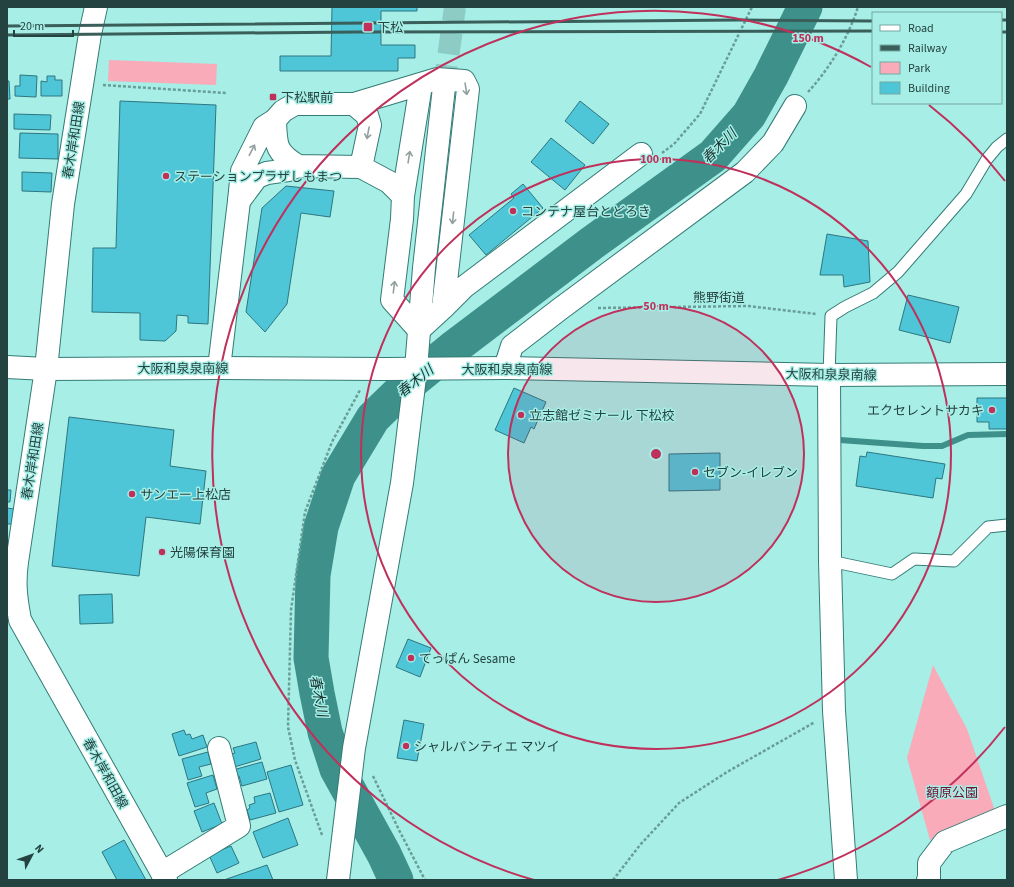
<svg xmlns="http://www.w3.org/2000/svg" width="1014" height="887" font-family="'Source Sans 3','Noto Sans JP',sans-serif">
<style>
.green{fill:#f9abb9}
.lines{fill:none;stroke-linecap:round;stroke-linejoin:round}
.stream{stroke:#3d918a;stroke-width:6}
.river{stroke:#3d918a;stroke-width:35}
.building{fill:#4ec6d7;stroke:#2e7680}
.tertiary-tunnel{stroke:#8cccc5;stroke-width:22;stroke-dasharray:22 11;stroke-linecap:butt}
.service-casing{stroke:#347b75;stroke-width:13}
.minor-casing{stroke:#347b75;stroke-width:24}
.tertiary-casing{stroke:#347b75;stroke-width:24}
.secondary-casing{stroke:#347b75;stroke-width:24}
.primary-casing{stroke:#347b75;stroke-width:24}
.path{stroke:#699e98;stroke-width:2.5;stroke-dasharray:3 2;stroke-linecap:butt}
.service{stroke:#fff;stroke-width:11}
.minor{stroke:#fff;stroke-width:22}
.tertiary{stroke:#fff;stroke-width:22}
.secondary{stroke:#fff;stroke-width:22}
.primary{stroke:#fff;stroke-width:22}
.rail{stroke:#3a5f5b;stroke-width:3}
.oneway{stroke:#92a09f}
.ring{fill:none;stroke:#bf305b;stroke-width:2}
.poi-dot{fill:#bf305b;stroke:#a6eee6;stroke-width:1.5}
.labels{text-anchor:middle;stroke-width:3;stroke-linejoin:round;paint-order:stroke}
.poi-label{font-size:13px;fill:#24423f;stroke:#a6eee6;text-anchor:start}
.street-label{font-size:13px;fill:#24423f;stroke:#a6eee6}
.park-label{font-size:13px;fill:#731132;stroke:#a6eee6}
.water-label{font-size:14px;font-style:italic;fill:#193331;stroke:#a6eee6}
.centre{fill:#bf305b;stroke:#a6eee6;stroke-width:2}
.ring-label{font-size:12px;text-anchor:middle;font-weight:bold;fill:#bf305b;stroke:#a6eee6;stroke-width:3;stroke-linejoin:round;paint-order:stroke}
</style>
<rect width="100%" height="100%" fill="#a6eee6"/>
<path class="green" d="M109 60 217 64 216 85 108 81Z
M933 665 967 729 995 811 930 840 907 758Z"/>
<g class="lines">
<path class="stream" d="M840 440 923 446H942L968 435 1007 434"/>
<path class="river" d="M396 880 384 854 337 769 325 732 317 693 311 658 313 575 321 527 338 476 373 418 405 387 452 349 592 243 713 156 749 115 771 76 805 7"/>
</g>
<path class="building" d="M332 7H417V11H381V45H415V58H398V71H280V56H331Z
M20 75 37 76 36 97 15 96V86H20Z
M47 76H55V80H62V96H41V81L47 82Z
M7 81H9L10 99H7Z
M120 101 216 105 208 324 188 323V316L177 315 176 331 165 341 140 340V313L92 312 93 248H116Z
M580 101 609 124 593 144 565 121Z
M14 114 51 115 50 130 14 129Z
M20 133 58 134V159L19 158Z
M551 138 585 165 565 190 531 162Z
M22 172 52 173 51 192 22 191Z
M523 184 543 208 486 255 469 235 514 198 511 194Z
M286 186 334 191 330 217 301 213 287 304 265 332 246 312 262 208Z
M827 234 868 241 870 282 844 287 843 275H820Z
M908 295 959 307 950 343 899 330Z
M514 388 546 402 534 429 531 427 524 443 495 430Z
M977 398H1007V429H989V422H977Z
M69 417 174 430 170 466 206 471 200 524 146 517 139 576 52 566Z
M867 452 945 464 942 479 936 478 933 498 856 486 860 456 866 457Z
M720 453V490L669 491V454Z
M7 490H11L10 502H7Z
M7 508 14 509 12 524H7Z
M112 594 113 623 80 624 79 595Z
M408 639 431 648 420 677 396 667Z
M404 720 424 724 417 761 397 758Z
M184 730 186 735 190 734 192 739 203 735 207 747 179 756 172 734Z
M256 742 261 759 231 768 228 755 235 753 233 748Z
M208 752 211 764 199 767 202 776 188 780 182 759Z
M262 762 267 779 242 786 239 776 235 777 233 770Z
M291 765 303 805 279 812 267 772Z
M213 775 217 789 206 793 209 803 195 807 187 783Z
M270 793 276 813 250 820 247 810 250 808 249 805 255 803 254 797Z
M214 803 222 824 202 832 194 811Z
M288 818 298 845 263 858 253 832Z
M124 840 146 880H117L102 852Z
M231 846 239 863 217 873 209 855Z
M267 865 273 880H224Z"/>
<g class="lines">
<path class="tertiary-tunnel" d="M444 87 455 7"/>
<g class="service-casing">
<path id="service" d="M829 375 831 316 845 307 873 293 898 272 966 194 987 159 997 147 1007 139
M830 561 892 574 914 559 954 561 988 527 1007 525"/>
</g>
<g class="minor-casing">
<path id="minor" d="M354 104 367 115 370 125 361 167
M275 120C276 145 275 152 298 166
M239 201 242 171 264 127 275 120 283 111 295 104H354L437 79 464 81 468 89 443 308 419 330 392 300 402 219 403 196 421 85
M239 201 257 177 267 173 288 170 298 166 361 167 389 182 403 196
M443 308 464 287 641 154
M505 368 512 346 560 309 745 172 773 143 795 106
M829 375 830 561 834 711 846 880
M162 873 239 826 219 748
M928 880H929V863L945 842 1007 816"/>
</g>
<g class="tertiary-casing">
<path id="tertiary" d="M219 368 239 201
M338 880 354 748 402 483 416 369 424 268 444 87"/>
</g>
<g class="secondary-casing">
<path id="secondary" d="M96 7 90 34 63 204 46 369 17 562C14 584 16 598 20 620L166 880"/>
</g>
<g class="primary-casing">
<path id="primary" d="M7 367 46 369 219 368 386 369 505 368 829 375 1007 374"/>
</g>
<path class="path" d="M103 85 226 93
M808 92C830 68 848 38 858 7
M662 153 674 144 700 114 752 7
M598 308 748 306 816 314
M373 776 399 830 425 880
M322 835 295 760 288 727 291 610 305 512 332 442 360 390
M613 880 640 845 679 803 727 772 815 722"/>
<use href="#service" class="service"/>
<use href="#minor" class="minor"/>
<use href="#tertiary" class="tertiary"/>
<use href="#secondary" class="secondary"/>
<use href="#primary" class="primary"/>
<path class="rail" d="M1001 20H1007
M7 26 738 20 873 21
M1001 32H1007
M7 35 357 32 873 31"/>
</g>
<defs><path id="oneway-shaft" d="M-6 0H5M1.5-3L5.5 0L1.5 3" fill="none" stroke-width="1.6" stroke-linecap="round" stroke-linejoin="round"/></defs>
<g class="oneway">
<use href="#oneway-shaft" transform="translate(466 89) rotate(81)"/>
<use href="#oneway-shaft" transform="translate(368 133) rotate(101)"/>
<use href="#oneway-shaft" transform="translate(252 150) rotate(-63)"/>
<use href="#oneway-shaft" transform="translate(409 157) rotate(-81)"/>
<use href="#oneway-shaft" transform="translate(453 218) rotate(96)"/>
<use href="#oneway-shaft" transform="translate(394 287) rotate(-83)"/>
</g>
<circle cx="656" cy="454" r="148" fill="#bf305b" fill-opacity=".12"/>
<g class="ring">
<circle cx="656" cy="454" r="148"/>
<circle cx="656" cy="454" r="295"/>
<path d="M1005 727A443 443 0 0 1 778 880M534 880A443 443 0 1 1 871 67M929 105A443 443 0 0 1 1005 181"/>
</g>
<g class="poi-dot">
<rect x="363" y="22" width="10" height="10" rx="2"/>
<rect x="269" y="93" width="8" height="8" rx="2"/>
<circle cx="166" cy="176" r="4"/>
<circle cx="513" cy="211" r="4"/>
<circle cx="992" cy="410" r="4"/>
<circle cx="521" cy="415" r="4"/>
<circle cx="695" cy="472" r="4"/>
<circle cx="132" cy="494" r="4"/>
<circle cx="162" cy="552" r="4"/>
<circle cx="411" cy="658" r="4"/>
<circle cx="406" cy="746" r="4"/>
</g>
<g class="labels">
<g class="poi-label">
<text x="377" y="32">下松</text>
<text x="281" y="102">下松駅前</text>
<text x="174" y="181">ステーションプラザしもまつ</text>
<text x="521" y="216">コンテナ屋台とどろき</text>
<text x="984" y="415" text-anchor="end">エクセレントサカキ</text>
<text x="529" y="420">立志館ゼミナール 下松校</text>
<text x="703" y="477">セブン-イレブン</text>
<text x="140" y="499">サンエー上松店</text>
<text x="170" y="557">光陽保育園</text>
<text x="419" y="663">てっぱん Sesame</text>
<text x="414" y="751">シャルパンティエ マツイ</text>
</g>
<g class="street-label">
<text transform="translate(73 140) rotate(-81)" y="5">春木岸和田線</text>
<text x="719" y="302">熊野街道</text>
<text x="183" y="373">大阪和泉泉南線</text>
<text x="507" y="374">大阪和泉泉南線</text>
<text transform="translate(831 374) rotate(1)" y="5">大阪和泉泉南線</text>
<text transform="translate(32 461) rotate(-81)" y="5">春木岸和田線</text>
<text transform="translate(106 773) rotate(61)" y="5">春木岸和田線</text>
</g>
<g class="park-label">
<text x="952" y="797">額原公園</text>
</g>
<g class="water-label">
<text transform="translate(719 146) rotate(-45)" y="5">春木川</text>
<text transform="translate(415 381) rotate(-39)" y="5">春木川</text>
<text transform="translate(319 696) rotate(79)" y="5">春木川</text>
</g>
</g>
<circle cx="656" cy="454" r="6" class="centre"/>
<g class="ring-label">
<text x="808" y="42">150 m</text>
<text x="656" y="163">100 m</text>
<text x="656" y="310">50 m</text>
</g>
<rect width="1014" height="887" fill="none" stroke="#24423f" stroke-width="16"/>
<rect x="872" y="12" width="130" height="92" fill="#a6eee6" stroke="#72a9a3"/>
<rect x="880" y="25" width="20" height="6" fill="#ffffff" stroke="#72a9a3"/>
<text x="908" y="32" font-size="12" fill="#24423f">Road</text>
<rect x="880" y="45" width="20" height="6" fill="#3a5f5b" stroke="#72a9a3"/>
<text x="908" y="52" font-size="12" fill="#24423f">Railway</text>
<rect x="880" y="62" width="20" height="12" fill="#f9abb9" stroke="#72a9a3"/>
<text x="908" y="72" font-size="12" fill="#24423f">Park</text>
<rect x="880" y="82" width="20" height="12" fill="#4ec6d7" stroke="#72a9a3"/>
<text x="908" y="92" font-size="12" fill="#24423f">Building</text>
<g transform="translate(32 855) rotate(49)" stroke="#a6eee6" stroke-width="3" paint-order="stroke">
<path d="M0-3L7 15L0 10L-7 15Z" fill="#24423f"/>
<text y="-6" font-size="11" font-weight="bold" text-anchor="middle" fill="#24423f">N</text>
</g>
<path d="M14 30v6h59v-6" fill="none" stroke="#24423f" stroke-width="2"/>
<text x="20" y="30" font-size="12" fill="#24423f" stroke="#a6eee6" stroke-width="3" paint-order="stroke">20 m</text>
</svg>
